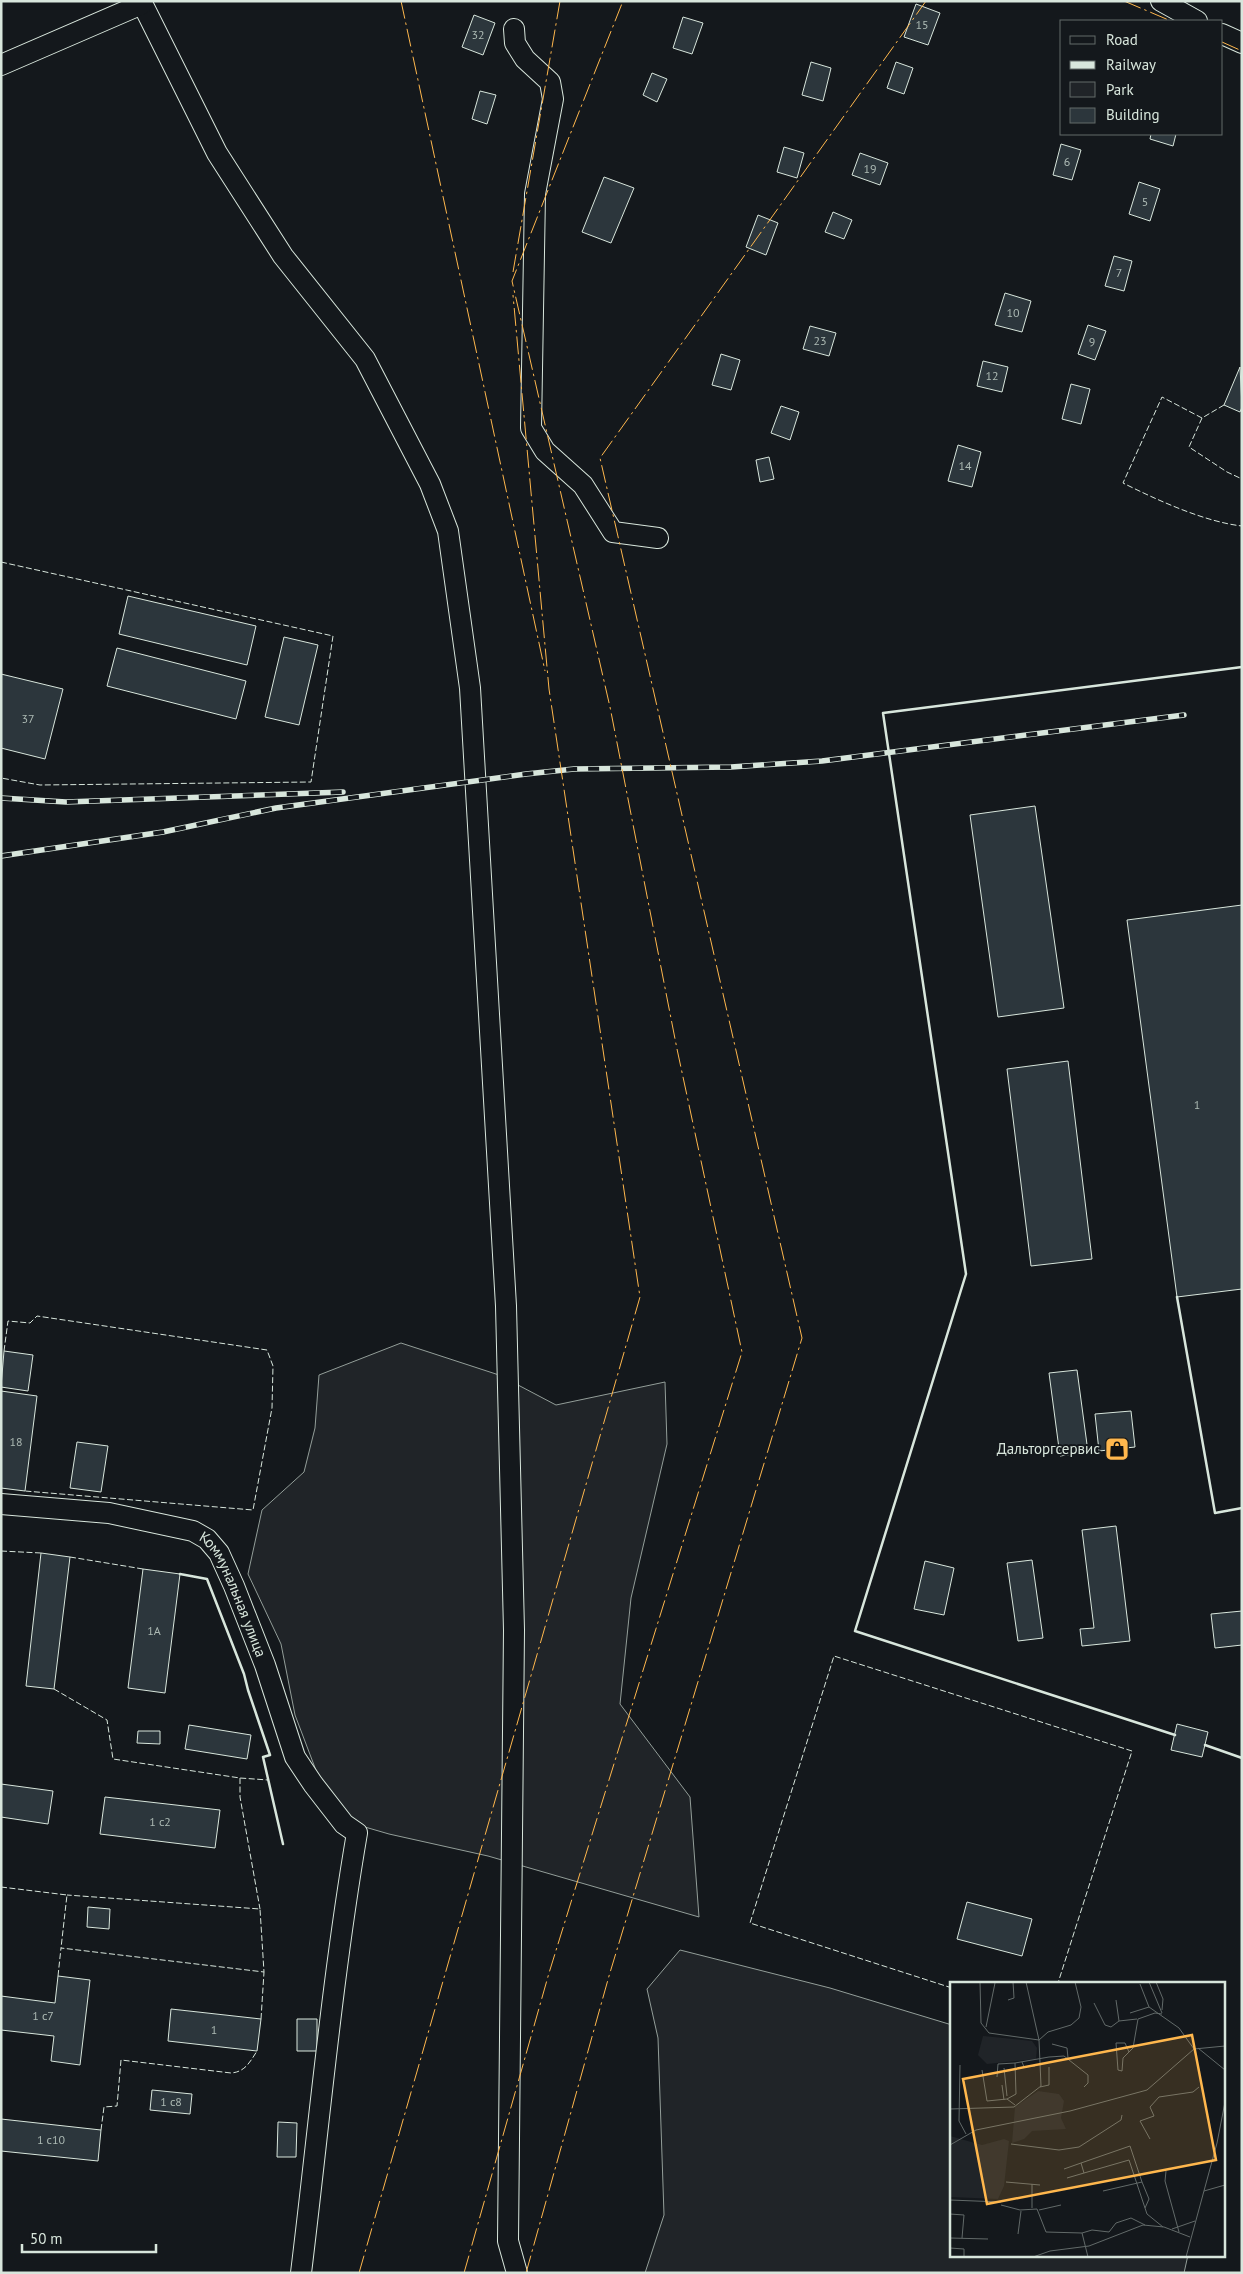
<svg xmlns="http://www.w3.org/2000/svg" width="1243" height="2274" font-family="'PT Sans',sans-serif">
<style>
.green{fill:#202428;stroke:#939e99}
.building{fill:#2c363c;stroke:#d8e6dc}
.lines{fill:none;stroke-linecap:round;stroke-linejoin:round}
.minor-casing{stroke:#d8e6dc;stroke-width:22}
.minor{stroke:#14181c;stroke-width:20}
.rail-casing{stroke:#d8e6dc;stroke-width:5.5}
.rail{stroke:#14181c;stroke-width:4;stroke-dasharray:11;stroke-linecap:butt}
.fence{stroke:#d8e6dc;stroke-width:1;stroke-dasharray:6 2.5;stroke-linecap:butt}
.wall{stroke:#d8e6dc;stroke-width:2.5}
.power{stroke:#ffb74d;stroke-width:1;stroke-dasharray:18 4 2.5 4;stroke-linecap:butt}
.labels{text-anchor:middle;stroke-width:4;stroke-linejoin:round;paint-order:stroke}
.number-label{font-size:12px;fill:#adbab4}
.poi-label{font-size:15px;fill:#d8e6dc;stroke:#14181c;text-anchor:end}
.street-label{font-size:15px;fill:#d8e6dc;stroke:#14181c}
.inset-road{fill:none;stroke:#626a69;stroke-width:1}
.view{fill:#ffb74d;fill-opacity:0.15;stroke:#ffb74d;stroke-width:2.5}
.inset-edge{fill:none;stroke:#d8e6dc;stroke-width:2.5}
</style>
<rect width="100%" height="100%" fill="#14181c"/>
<path class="green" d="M401 1343 499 1375 556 1405 665 1382 667 1444 631 1598 620 1704 690 1797 699 1917 488 1856 389 1834 358 1825 337 1803 317 1773 295 1715 281 1644 248 1574 262 1510 304 1472 315 1428 319 1375Z
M680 1950 830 1988 952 2025V2255H1188L1184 2273H645L664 2215 658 2038 647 1989Z"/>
<path class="building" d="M916 4 940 13 928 45 904 37Z
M474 15 495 23 483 55 462 47Z
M683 17 703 23 692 54 673 48Z
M811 62 831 68 823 101 802 95Z
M896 62 913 68 904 94 887 88Z
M652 73 667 79 657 102 643 95Z
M480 91 496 95 487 124 472 119Z
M1151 134H1176L1173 146 1150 139Z
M1061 144 1081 150 1072 180 1053 175Z
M784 147 804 153 797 178 777 172Z
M860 153 888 163 880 185 852 175Z
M604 177 634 188 611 243 582 232Z
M1139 182 1160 189 1150 221 1129 214Z
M833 212 852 220 844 239 825 232Z
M758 215 778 223 766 255 746 247Z
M1114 256 1132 261 1124 291 1105 286Z
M1005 293 1031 301 1022 332 995 325Z
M1088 325 1106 331 1095 360 1078 354Z
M810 326 836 333 829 356 803 349Z
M721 354 740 360 731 390 712 385Z
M983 361 1008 367 1002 392 977 386Z
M1240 367 1242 407 1240 412 1224 405Z
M1071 384 1090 389 1081 424 1062 419Z
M781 406 799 412 790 440 771 433Z
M958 445 981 452 972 487 948 481Z
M769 457 774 479 760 482 756 460Z
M128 596 256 626 247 665 119 634Z
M284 637 318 645 299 725 265 717Z
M117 648 246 681 236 719 107 686Z
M1 674 63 689 45 759 1 748Z
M1035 806 1064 1008 998 1017 970 815Z
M1242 905V1289L1177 1297 1127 920Z
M1068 1061 1092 1259 1031 1266 1007 1069Z
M4 1351 33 1355 28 1391 1 1387Z
M1077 1370 1088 1452 1060 1456 1049 1373Z
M1 1391 37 1396 25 1491 1 1488Z
M1131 1411 1135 1447 1099 1451 1095 1414Z
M77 1442 108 1446 101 1492 70 1488Z
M1116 1526 1130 1641 1082 1646 1080 1629 1094 1628 1082 1530Z
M41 1553 70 1557 54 1689 26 1686Z
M1032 1560 1043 1638 1018 1641 1007 1563Z
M925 1561 954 1568 944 1615 914 1609Z
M143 1569 180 1574 165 1693 128 1688Z
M1242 1611V1645L1215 1648 1211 1614Z
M1177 1724 1208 1732 1202 1757 1171 1750Z
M189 1725 251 1735 247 1759 185 1749Z
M138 1731H160V1744L137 1743Z
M1 1784 53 1791 48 1824 1 1817Z
M105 1797 220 1810 215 1848 100 1834Z
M967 1902 1032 1919 1022 1956 957 1939Z
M88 1907 110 1909 109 1929 87 1927Z
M58 1976 90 1980 80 2065 51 2061 54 2036 1 2030V1996L55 2003Z
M171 2009 261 2019 257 2051 168 2041Z
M297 2019H317V2051H297Z
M152 2090 192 2094 190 2114 150 2110Z
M1 2119 101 2130 98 2161 1 2151Z
M278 2122 297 2123 296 2157H277Z"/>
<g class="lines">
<g class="minor-casing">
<g id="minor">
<path d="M141 1 217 153 283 256 365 359 430 484 448 531 470 688 506 1306 514 1630 508 2241 517 2273"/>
<path d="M1161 1 1197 21"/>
<path d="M514 29 515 43 525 59 550 82 553 99 535 194 531 428 545 451 583 485 613 532 658 538"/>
<path d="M1222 34 1242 43"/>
<path d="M1 65 142 4"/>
<path id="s1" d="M1 1504 109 1513 193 1531 207 1539 219 1553 234 1586 265 1665 295 1757 313 1784 344 1824 357 1833C332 1979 319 2126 301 2273"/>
</g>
</g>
<use href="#minor" class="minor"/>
<g class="rail-casing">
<path id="rail" d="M1 798 66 802 343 792
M1 856 163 832 276 808 526 774 574 769 731 767 822 761 1184 715"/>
</g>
<use href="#rail" class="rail"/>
<path class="fence" d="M1224 405 1202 418 1162 397 1123 483C1157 500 1205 522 1242 526
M1202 418 1189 447 1227 472 1242 479
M1 562 333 636 311 782 40 785 1 778
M4 1351 8 1321 30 1323 37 1316 267 1350 273 1366 272 1408 253 1510 25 1491
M1 1551 41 1553
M70 1557 143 1569
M54 1689 107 1720 113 1759 240 1778 268 1780
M240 1778V1797L260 1909
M1 1887 67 1895 61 1948
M58 1976 61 1948 264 1972 260 1909 67 1895
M952 1988 750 1923 834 1656 1132 1751 1058 1983
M261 2019 264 1972
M101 2130 104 2107 117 2106 121 2060 231 2073C245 2072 250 2062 257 2051"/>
<path class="wall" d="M1177 1297 1215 1513 1242 1508
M180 1574 207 1579 244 1674 248 1690 270 1755 263 1757 283 1844
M1175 1735 855 1631 966 1274 883 713 1242 667
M1205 1745 1242 1758"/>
<path class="power" d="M401 1 545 671
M1124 1 1171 21
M1222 42 1242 51
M513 272 560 1
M359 2273 640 1297 549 689 513 295
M464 2273 549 1973 742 1352 677 1049 610 707 512 281 623 1
M526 2273 609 1976 802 1338 600 458 926 1"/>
</g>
<defs>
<g id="shop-square" transform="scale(1.25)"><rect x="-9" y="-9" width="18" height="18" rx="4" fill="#ffb74d" stroke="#14181c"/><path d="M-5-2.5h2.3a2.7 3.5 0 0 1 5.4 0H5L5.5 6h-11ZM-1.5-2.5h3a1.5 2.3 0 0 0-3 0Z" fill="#111"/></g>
</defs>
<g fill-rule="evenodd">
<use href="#shop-square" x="1117" y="1449"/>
</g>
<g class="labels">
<g class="number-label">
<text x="922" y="29">15</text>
<text x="478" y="39">32</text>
<text x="1067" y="166">6</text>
<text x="870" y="173">19</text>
<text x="1145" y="206">5</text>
<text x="1119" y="277">7</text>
<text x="1013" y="317">10</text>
<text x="820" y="345">23</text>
<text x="1092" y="346">9</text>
<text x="992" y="380">12</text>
<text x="965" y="470">14</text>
<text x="28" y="723">37</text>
<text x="1197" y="1109">1</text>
<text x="16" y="1446">18</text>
<text x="154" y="1635">1А</text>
<text x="160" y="1826">1 с2</text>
<text x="43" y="2020">1 с7</text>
<text x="214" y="2034">1</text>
<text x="171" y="2106">1 с8</text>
<text x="51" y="2144">1 с10</text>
</g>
<g class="poi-label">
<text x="1100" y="1454">Дальторгсервис</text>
</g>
<g class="street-label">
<text dy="5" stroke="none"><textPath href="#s1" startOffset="272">Коммунальная улица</textPath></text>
</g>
</g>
<g transform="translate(950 1982)">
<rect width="275" height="275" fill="#14181c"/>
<path d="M33 54 82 59 87 66 86 77 37 82 28 73ZM88 109 109 112 114 119 111 136 116 147 82 149 74 157 62 161 65 125ZM0 154 32 163 54 157 59 159 54 204 48 217 0 215Z" fill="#202428"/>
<path class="inset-road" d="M30 0 31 41 39 51 89 58 98 50 121 43 129 36 131 25 125 0M199 0 212 31M206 0 213 17 212 28M190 2 199 25 229 46 244 67M58 18 64 16 63 0M166 18 169 39 187 37M144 21 155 43 161 45 169 39M180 31 199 25M36 45 45 1M102 62 117 66 118 76M248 66 275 88M179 70 175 61H166L168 88 172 89 173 76 183 66 188 37 205 31 212 32M72 80 74 85 85 84M10 83 9 139 16 152M54 86 57 114M32 88 37 119 57 117 65 123M47 95 48 82 65 81M52 103 54 118M90 105 99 103V85M57 117 66 112 65 81 99 75 114 74 138 93V101L134 105M0 127 64 125 91 104 89 58 76 0M204 134 200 125 209 115 243 110 249 105M200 157 190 139 204 134M61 162 109 168 129 165 171 138 172 133M0 163 26 148 120 129 197 108 244 67 275 64M131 181 180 164 192 200M114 187 131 181 134 191 179 178 197 232 213 245M216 189 215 199 229 250M117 196 134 191M56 200 90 203M153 209 192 200 199 217 195 226M254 209 275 203M0 218 51 220M51 223 70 228 87 227 96 250 132 251 138 275M82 226V202M89 228 111 223M0 232 14 233 12 256M222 247 245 239M132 251 142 248 159 250 166 241 181 236 195 243M68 252 71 229M0 256 38 257M0 266 14 267V275M48 275H69M83 275 100 269 139 264 193 243 214 245 240 255M236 275 267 161 275 120"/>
<path class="view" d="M242 53 266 178 37 222 13 97Z"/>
<rect width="275" height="275" class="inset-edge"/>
</g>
<rect width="1243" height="2274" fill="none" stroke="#d8e6dc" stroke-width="5"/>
<rect x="1060" y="20" width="162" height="115" fill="#14181c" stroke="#626a69"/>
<rect x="1070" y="36" width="25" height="8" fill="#14181c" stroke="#626a69"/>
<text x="1106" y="45" font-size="15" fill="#d8e6dc">Road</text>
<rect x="1070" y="61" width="25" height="8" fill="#d8e6dc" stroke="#626a69"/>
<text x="1106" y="70" font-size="15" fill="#d8e6dc">Railway</text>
<rect x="1070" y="82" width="25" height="15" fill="#202428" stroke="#626a69"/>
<text x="1106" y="95" font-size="15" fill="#d8e6dc">Park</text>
<rect x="1070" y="108" width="25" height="15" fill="#2c363c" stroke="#626a69"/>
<text x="1106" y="120" font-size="15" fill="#d8e6dc">Building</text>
<path d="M22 2244v8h134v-8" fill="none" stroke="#d8e6dc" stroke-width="2.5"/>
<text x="30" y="2244" font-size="15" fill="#d8e6dc" stroke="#14181c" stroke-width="4" paint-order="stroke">50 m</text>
</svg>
